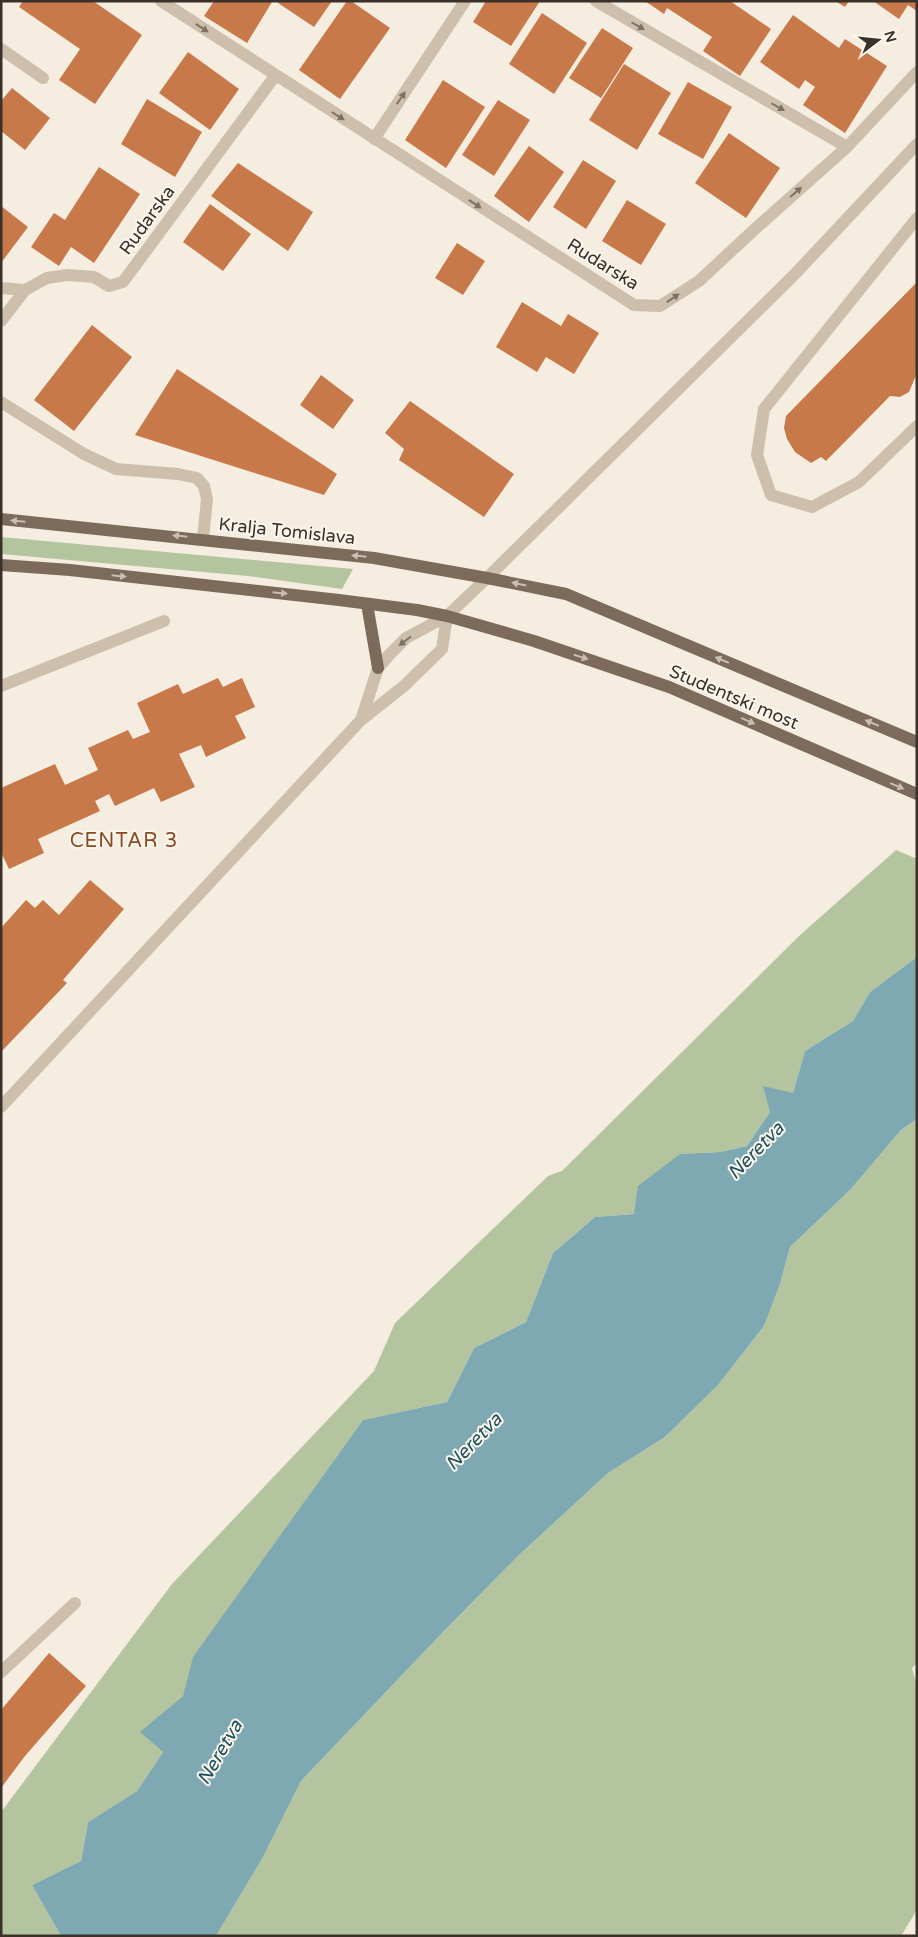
<svg xmlns="http://www.w3.org/2000/svg" width="918" height="1937" font-family="'Varela Round',sans-serif">
<style>
.green{fill:#b3c49f}
.water{fill:#7ea9b2}
.building{fill:#c8794a}
.lines{fill:none;stroke-linecap:round;stroke-linejoin:round}
.service{stroke:#cdbfab;stroke-width:12}
.minor{stroke:#cdbfab;stroke-width:12}
.primary{stroke:#7c6b5b;stroke-width:12}
.oneway{fill:#7c7165}
.oneway2{fill:#c8beb3}
.labels{text-anchor:middle;stroke-width:4;stroke-linejoin:round;paint-order:stroke}
.street-label{font-size:18px;fill:#3a312b;stroke:#fbf6ed}
.water-label{font-size:19px;font-style:italic;fill:#1f515d;stroke:#fbf6ed}
.quarter-label{font-size:20px;letter-spacing:1px;fill:#8b4822;stroke:#fbf6ed}
</style>
<rect width="100%" height="100%" fill="#f4ede0"/>
<path class="green" d="M1 537 353 569 342 589 248 576 1 554Z
M896 850 917 859V957L870 992 853 1021 805 1051 793 1093 770 1112 747 1146 720 1152 680 1154 634 1214 595 1217 553 1253 526 1322 474 1348 447 1402 363 1420 194 1657 183 1696 141 1732 163 1752 137 1791 88 1822 81 1861 32 1885 61 1936H1V1812L172 1584 374 1371 395 1323 548 1176 562 1171 799 936Z
M917 1119V1663L912 1668 917 1686V1910L901 1936H216L263 1857 301 1781 443 1632 518 1556 608 1473 665 1437 718 1385 764 1326 780 1284 790 1247 850 1190 901 1130Z"/>
<path class="water" d="M917 957V1119L901 1130 850 1190 790 1247 780 1284 764 1326 718 1385 665 1437 608 1473 518 1556 443 1632 301 1781 263 1857 216 1936H61L32 1885 81 1861 88 1822 137 1791 163 1752 140 1732 183 1696 193 1657 363 1420 447 1402 474 1348 526 1322 553 1253 595 1217 634 1214 638 1186 680 1154 720 1152 747 1146 770 1112 763 1086 793 1093 805 1051 853 1021 870 992Z"/>
<path class="building" d="M23 1H93L142 35 95 104 59 80 80 49 19 7Z
M214 1H271L272 2 247 43 204 16Z
M279 1H332L314 27 278 3Z
M347 1H351L390 28 340 99 299 70Z
M486 1H540L511 46 473 22Z
M645 1H730L771 29 740 76 703 51 712 37 667 8 664 14Z
M835 1H849L845 7Z
M873 1H917V11L908 5 899 19Z
M542 13 587 43 554 94 509 64Z
M793 15 839 48 845 39 887 66 845 133 803 105 815 87 805 80 799 89 760 62Z
M602 28 633 48 601 98 569 78Z
M188 52 239 89 210 130 159 93Z
M624 64 671 93 637 150 589 120Z
M443 80 485 107 446 168 405 140Z
M688 82 732 107 703 159 658 134Z
M12 88 50 118 25 150 1 131V101Z
M147 99 202 132 175 177 121 144Z
M498 100 530 120 494 176 462 155Z
M729 133 780 168 746 218 695 183Z
M529 146 564 172 529 222 494 196Z
M583 160 616 181 586 229 553 207Z
M238 163 313 212 288 251 211 196Z
M99 167 140 194 94 263 71 247 59 266 31 247 54 213 65 220Z
M627 200 666 224 641 265 602 241Z
M210 204 251 234 223 271 183 242Z
M1 206 28 227 1 263Z
M457 243 485 261 463 295 435 278Z
M917 282V373L909 392 900 397 890 396 826 461 821 457 811 463 795 452 787 439 784 428 786 416Z
M522 302 561 326 568 314 599 333 574 374 546 357 537 372 496 347Z
M92 325 132 357 74 431 34 400Z
M177 369 337 474 324 495 135 435Z
M321 375 354 400 333 429 300 405Z
M410 401 514 474 484 517 399 460 404 449 385 433Z
M218 678 223 687 242 678 255 707 235 716 246 738 206 757 201 745 179 754 195 787 161 802 154 788 115 806 109 794 95 801 100 811 38 839 44 853 9 869 1 852V788L55 764 65 785 98 770 88 748 128 730 133 739 150 732 137 703 178 684 183 694Z
M90 880 124 909 63 980 67 983 1 1052V928L26 900 35 908 43 900 59 915Z
M49 1653 86 1686 25 1756 1 1788V1710Z"/>
<g class="lines">
<path class="service" d="M917 218 764 409 757 455 771 495 812 507 859 482 917 426
M1 686 164 621"/>
<path class="minor" d="M161 1 634 305 660 306 699 281 755 229 847 147 917 72
M596 1 847 147
M1 49 43 78
M374 139 465 1
M1 288 25 290 47 278 68 275 94 277 109 286 123 282 275 76
M1 321 25 290
M1 402 84 454 116 469 178 474 197 478 204 486 207 499 203 539
M361 720 378 668 390 654 406 638 447 616 487 578 794 275 917 144
M1 1107 361 720 404 686 442 649 447 616
M1 1672 75 1603"/>
<path class="primary" d="M1 519 374 558 487 578 566 594 917 742
M1 565 70 570 339 600 417 610 447 616 534 641 669 687 917 794
M367 604 378 668"/>
</g>
<defs><path id="oneway-solid" d="M-6-.8H1V-3.2L6.5 0L1 3.2V.8H-6Z" transform="scale(1.25)"/></defs>
<g class="oneway">
<use href="#oneway-solid" transform="translate(638 26) rotate(30)"/>
<use href="#oneway-solid" transform="translate(202 28) rotate(33)"/>
<use href="#oneway-solid" transform="translate(401 98) rotate(-56)"/>
<use href="#oneway-solid" transform="translate(778 107) rotate(30)"/>
<use href="#oneway-solid" transform="translate(338 116) rotate(32)"/>
<use href="#oneway-solid" transform="translate(796 192) rotate(-41)"/>
<use href="#oneway-solid" transform="translate(475 204) rotate(33)"/>
<use href="#oneway-solid" transform="translate(673 298) rotate(-33)"/>
<use href="#oneway-solid" transform="translate(405 641) rotate(143)"/>
</g>
<g class="oneway2">
<use href="#oneway-solid" transform="translate(18 521) rotate(-175)"/>
<use href="#oneway-solid" transform="translate(180 536) rotate(-174)"/>
<use href="#oneway-solid" transform="translate(359 556) rotate(-174)"/>
<use href="#oneway-solid" transform="translate(119 576) rotate(6)"/>
<use href="#oneway-solid" transform="translate(519 584) rotate(-168)"/>
<use href="#oneway-solid" transform="translate(280 593) rotate(6)"/>
<use href="#oneway-solid" transform="translate(581 657) rotate(18)"/>
<use href="#oneway-solid" transform="translate(722 660) rotate(-157)"/>
<use href="#oneway-solid" transform="translate(748 721) rotate(24)"/>
<use href="#oneway-solid" transform="translate(872 723) rotate(-157)"/>
<use href="#oneway-solid" transform="translate(897 786) rotate(23)"/>
</g>
<g class="labels">
<g class="street-label">
<text transform="translate(147 220) rotate(-54)" y="6">Rudarska</text>
<text transform="translate(603 264) rotate(32)" y="6">Rudarska</text>
<text transform="translate(287 531) rotate(6)" y="6">Kralja Tomislava</text>
<text transform="translate(734 697) rotate(23)" y="6">Studentski most</text>
</g>
<g class="water-label">
<text transform="translate(755 1150) rotate(-46)" y="7">Neretva</text>
<text transform="translate(473 1441) rotate(-46)" y="7">Neretva</text>
<text transform="translate(219 1752) rotate(-60)" y="7">Neretva</text>
</g>
<g class="quarter-label">
<text x="124" y="847">CENTAR 3</text>
</g>
</g>
<rect width="918" height="1937" fill="none" stroke="#3a312b" stroke-width="5"/>
<g transform="translate(878 40) rotate(74)" stroke="#fbf6ed" stroke-width="4" paint-order="stroke">
<path d="M0-4L9 19L0 12L-9 19Z" fill="#3a312b"/>
<text y="-8" font-size="14" font-weight="bold" text-anchor="middle" fill="#3a312b">N</text>
</g>
</svg>
